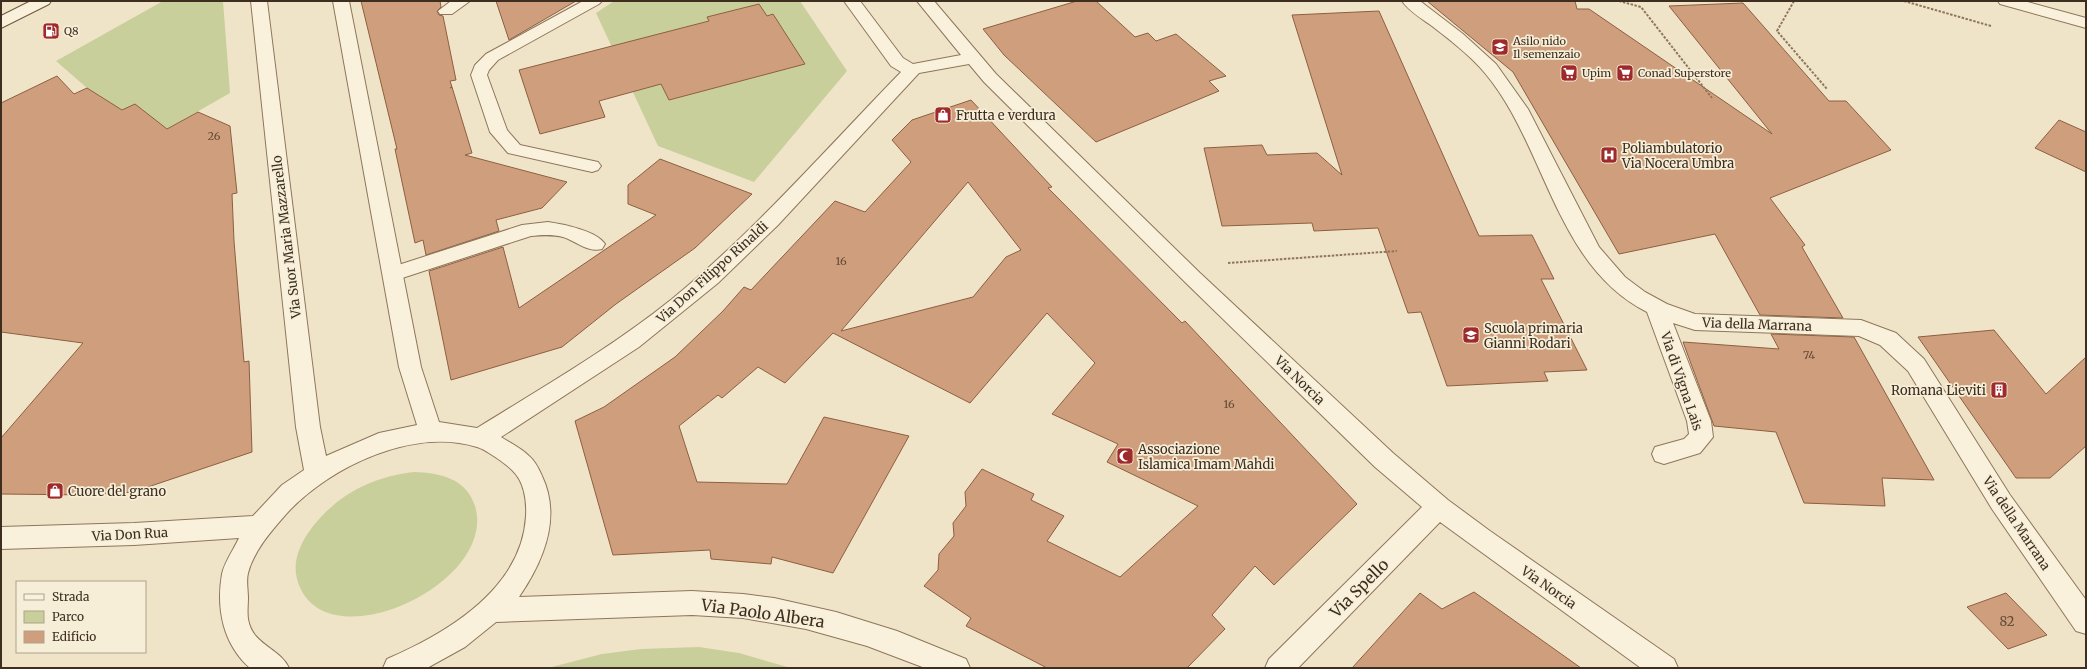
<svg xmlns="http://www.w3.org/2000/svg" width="2087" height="669" font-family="Merriweather,serif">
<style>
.green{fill:#c9cf9b}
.building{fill:#cf9f7d;stroke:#8d5f41;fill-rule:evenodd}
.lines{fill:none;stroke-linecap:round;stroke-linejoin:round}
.service-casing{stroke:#8d765c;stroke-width:2}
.minor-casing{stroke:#8d765c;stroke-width:2}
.secondary-casing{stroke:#6f573f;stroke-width:2}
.path{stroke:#8d765c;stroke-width:2;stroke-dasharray:2.5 1.5;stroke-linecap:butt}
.service{fill:#faf1dc;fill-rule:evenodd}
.minor{fill:#faf1dc;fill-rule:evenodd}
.secondary{fill:#faf1dc;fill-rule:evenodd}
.labels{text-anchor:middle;stroke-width:3.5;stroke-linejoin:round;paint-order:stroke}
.far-poi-label{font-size:11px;fill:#3d2e20;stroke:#f7eed8;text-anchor:start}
.number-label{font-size:11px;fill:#624a37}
.poi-label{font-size:13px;fill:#3d2e20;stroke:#f7eed8;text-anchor:start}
.street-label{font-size:13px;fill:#3d2e20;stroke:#f7eed8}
.near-number-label{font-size:13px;fill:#624a37}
.near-street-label{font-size:16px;fill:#3d2e20;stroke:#f7eed8}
</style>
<rect width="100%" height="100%" fill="#f0e4c8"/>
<path class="green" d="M163 1H223L230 93 167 129 122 110 87 88 56 61Z
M614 1H800L847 71 754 182 658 146 596 13Z
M414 472C440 473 466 478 475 506 499 585 320 666 297 579 291 556 306 533 321 517 346 490 378 476 414 472Z
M699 647 739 653 791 668H548L602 654 641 649Z"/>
<path class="building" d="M361 1H440L441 7 437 11 439 15 443 16 456 80 450 81 452 87 450 88 452 87 472 153 465 155 567 182 542 208 496 220 499 231 426 255 423 240 415 243 395 149H397Z
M496 1H576L509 40Z
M1077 1H1096L1135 37 1148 33 1156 41 1176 34 1226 76 1209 81 1219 91 1096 142 1004 55 983 29Z
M1427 1H1575L1577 9H1589L1772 134 1669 6 1743 3 1829 101H1846L1891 150 1770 198 1805 245 1802 247 1843 318 1760 315 1715 234 1619 254 1513 72Z
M759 4 767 16 773 14 805 64 669 100 661 84 599 101 605 117 540 134 519 70 709 21 707 17Z
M1379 11 1479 236 1532 235 1554 279H1541L1587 370 1544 372 1548 381 1447 386 1421 312 1408 313 1378 228 1314 231 1312 223 1222 226 1204 148 1262 145 1267 155 1317 153 1342 175 1292 15Z
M57 76 74 94 87 88 122 110 135 104 167 129 198 112 230 126 237 193 232 194 234 241 244 362 249 361 252 452 133 492 90 495 1 494V438L83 343 1 332V103Z
M971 100 1052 187 1048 188 1182 323 1185 321 1357 504 1274 585 1255 566 1212 615 1225 629 1187 668H1047L966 626 971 618 924 586 938 570 939 554 954 536 953 523 966 506 965 492 982 469 1034 494 1031 500 1064 516 1047 541 1120 577 1198 506 1107 462 1118 444 1052 414 1095 363 1047 313 970 403 833 333 785 383 758 367 722 398 718 395 679 426 697 482 787 484 824 417 909 436 833 573 772 557 771 564 711 559 710 550 613 555 575 421 604 407 675 357 723 311 744 287 751 290 835 201 865 212 911 162 892 140 912 120ZM968 182 1021 250 1006 257 973 297 841 331Z
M2059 120 2086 132V172L2035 148Z
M660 159 752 194 695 248 616 304 562 347 451 380 429 271 503 247 519 308 656 215 628 204V185Z
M1994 330 2046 394 2086 357V446L2050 478H2016L1918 337Z
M1771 334 1854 337 1934 480 1882 478 1885 506 1804 503 1776 432 1714 426 1683 342 1779 349Z
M1474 592 1581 668H1352L1420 593 1442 609Z
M2006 593 2047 635 2008 649 1967 607Z"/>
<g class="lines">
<g class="service-casing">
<path id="service" d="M451 1H470L452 14H440L438 11Z
M583 1H602L599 4 498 60 489 70 487 75 507 130 520 145 598 162 601 166 598 170 592 172 508 153 490 132 471 75 475 65 486 54Z
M548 222C563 224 597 231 605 244L602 249C588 253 576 241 563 237 552 234 541 235 531 236L393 281 386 279 383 274 386 269 522 225Z"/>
</g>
<g class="minor-casing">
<path id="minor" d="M251 1H267L320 427 326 456 379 433 417 425 399 367 333 1H349L421 367 439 422 477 428C543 387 611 348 672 299 755 231 826 149 901 72L891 66 844 1H860L903 58 913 64 961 55 917 1H934L996 74 1200 273 1393 453 1448 500 1490 531 1674 659 1678 668H1641L1440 522 1298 668H1265L1269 659 1422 507 1375 467 1186 283 984 82 969 64 919 73 778 225 718 283 639 347 501 437C510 443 521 448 529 456 535 461 539 469 542 476 562 518 543 562 519 597L692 591 743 594 774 598 836 612 897 631 966 659 970 668H925L867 646 806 629 743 618 692 615 496 622 465 647 427 668H383L387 659C447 633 522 589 526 516 527 500 524 481 512 470 506 464 485 449 477 447 414 427 331 466 288 512 273 529 254 550 248 573 246 581 248 590 248 598 248 604 247 612 248 619 252 645 280 648 289 668H250C223 644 216 609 222 574 224 563 234 549 239 538L134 545 1 549V527L134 523 253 516 282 485 304 470 296 427Z
M1402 1H1420L1463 34 1496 64 1528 109 1599 247 1625 277 1645 292 1667 304 1695 314 1861 320 1896 333 1924 359 2010 495 2086 600V634L2076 631 1992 509 1908 371 1880 345 1859 336 1695 330 1673 323 1711 421 1713 437 1700 453 1664 464 1655 461 1652 454 1655 447 1684 439 1689 434 1687 421 1647 312C1558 267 1547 155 1492 82 1476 60 1454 43 1432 26 1422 19 1409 11 1402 1Z
M1998 1H2024L2086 18V28L2000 4Z"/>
</g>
<g class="secondary-casing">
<path id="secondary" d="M31 1H51L49 4 1 28V16Z"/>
</g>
<path class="path" d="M1619 1 1641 7 1712 98
M1794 1 1777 31 1827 89
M1904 1 1991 26
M1228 263 1397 251"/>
<use href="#service" class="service"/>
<use href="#minor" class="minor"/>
<use href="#secondary" class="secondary"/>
</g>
<defs>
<g id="fuel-square" transform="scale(0.9)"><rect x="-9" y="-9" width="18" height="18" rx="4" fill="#9e2a2b" stroke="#f7eed8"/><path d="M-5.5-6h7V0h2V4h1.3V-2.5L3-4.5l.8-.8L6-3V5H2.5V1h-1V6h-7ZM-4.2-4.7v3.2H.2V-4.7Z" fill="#fff"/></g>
<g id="school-square" transform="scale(0.9)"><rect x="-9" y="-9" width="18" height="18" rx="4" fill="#9e2a2b" stroke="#f7eed8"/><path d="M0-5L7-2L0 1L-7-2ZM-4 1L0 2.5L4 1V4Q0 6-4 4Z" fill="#fff"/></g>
<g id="supermarket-square" transform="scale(0.9)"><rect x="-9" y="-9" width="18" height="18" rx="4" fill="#9e2a2b" stroke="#f7eed8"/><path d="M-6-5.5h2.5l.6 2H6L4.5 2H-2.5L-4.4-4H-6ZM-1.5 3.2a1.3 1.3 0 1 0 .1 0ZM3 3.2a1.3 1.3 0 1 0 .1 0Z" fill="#fff"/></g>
<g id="shop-square" transform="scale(0.9)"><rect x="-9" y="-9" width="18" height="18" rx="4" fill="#9e2a2b" stroke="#f7eed8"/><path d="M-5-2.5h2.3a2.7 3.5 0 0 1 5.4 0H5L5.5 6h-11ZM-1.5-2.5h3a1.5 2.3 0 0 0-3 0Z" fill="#fff"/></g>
<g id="hospital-square" transform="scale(0.9)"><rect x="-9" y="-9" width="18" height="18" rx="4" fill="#9e2a2b" stroke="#f7eed8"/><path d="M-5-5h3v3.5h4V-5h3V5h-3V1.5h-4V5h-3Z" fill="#fff"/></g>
<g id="building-square" transform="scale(0.9)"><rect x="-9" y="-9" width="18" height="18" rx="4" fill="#9e2a2b" stroke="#f7eed8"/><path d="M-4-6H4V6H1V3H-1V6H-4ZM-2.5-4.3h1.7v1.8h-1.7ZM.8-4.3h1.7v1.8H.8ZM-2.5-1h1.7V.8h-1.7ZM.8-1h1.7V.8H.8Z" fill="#fff"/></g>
<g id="mosque-square" transform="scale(0.9)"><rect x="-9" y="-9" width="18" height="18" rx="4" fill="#9e2a2b" stroke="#f7eed8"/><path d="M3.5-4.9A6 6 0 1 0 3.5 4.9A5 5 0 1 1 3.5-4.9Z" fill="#fff"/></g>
</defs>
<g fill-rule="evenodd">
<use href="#fuel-square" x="51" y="31"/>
<use href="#school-square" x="1500" y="47"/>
<use href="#supermarket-square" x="1569" y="73"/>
<use href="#supermarket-square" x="1625" y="73"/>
<use href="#shop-square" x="943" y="115"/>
<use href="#hospital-square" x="1609" y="155"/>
<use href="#school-square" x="1471" y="335"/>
<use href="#building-square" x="1999" y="390"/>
<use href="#mosque-square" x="1125" y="456"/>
<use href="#shop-square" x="55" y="491"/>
</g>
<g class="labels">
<g class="far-poi-label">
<text x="64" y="35">Q8</text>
<text x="1513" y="45">Asilo nido<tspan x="1513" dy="13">Il semenzaio</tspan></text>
<text x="1582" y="77">Upim</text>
<text x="1638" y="77">Conad Superstore</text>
</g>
<g class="number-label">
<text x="214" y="140">26</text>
<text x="841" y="265">16</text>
<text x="1809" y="359">74</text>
<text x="1229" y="408">16</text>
</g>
<g class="poi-label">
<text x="956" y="120">Frutta e verdura</text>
<text x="1622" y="153">Poliambulatorio<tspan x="1622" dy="15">Via Nocera Umbra</tspan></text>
<text x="1484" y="333">Scuola primaria<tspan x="1484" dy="15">Gianni Rodari</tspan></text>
<text x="1986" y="395" text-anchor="end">Romana Lieviti</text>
<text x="1138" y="454">Associazione<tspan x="1138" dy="15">Islamica Imam Mahdi</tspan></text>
<text x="68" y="496">Cuore del grano</text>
</g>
<g class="street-label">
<text transform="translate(286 237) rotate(-97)" y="5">Via Suor Maria Mazzarello</text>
<text transform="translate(712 272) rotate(-42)" y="5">Via Don Filippo Rinaldi</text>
<text transform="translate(1757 324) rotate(2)" y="5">Via della Marrana</text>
<text transform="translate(1300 380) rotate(44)" y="5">Via Norcia</text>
<text transform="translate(1682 381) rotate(71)" y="5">Via di Vigna Lais</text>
<text transform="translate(2017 523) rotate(56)" y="5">Via della Marrana</text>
<text transform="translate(130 534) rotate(-3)" y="5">Via Don Rua</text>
<text transform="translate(1549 587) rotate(35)" y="5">Via Norcia</text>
</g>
<g class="near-number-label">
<text x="2007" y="626">82</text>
</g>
<g class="near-street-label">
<text transform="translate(1359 588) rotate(-45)" y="6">Via Spello</text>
<text transform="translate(763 613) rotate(8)" y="6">Via Paolo Albera</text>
</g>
</g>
<rect width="2087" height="669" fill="none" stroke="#3d2e20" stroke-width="4"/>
<rect x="16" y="581" width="130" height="72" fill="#f7eed8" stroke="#ada18e"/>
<rect x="24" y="594" width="20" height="6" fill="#faf1dc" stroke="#ada18e"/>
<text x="52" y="601" font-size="12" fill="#3d2e20">Strada</text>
<rect x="24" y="611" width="20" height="12" fill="#c9cf9b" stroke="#ada18e"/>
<text x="52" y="621" font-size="12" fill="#3d2e20">Parco</text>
<rect x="24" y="631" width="20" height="12" fill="#cf9f7d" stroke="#ada18e"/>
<text x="52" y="641" font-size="12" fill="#3d2e20">Edificio</text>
</svg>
